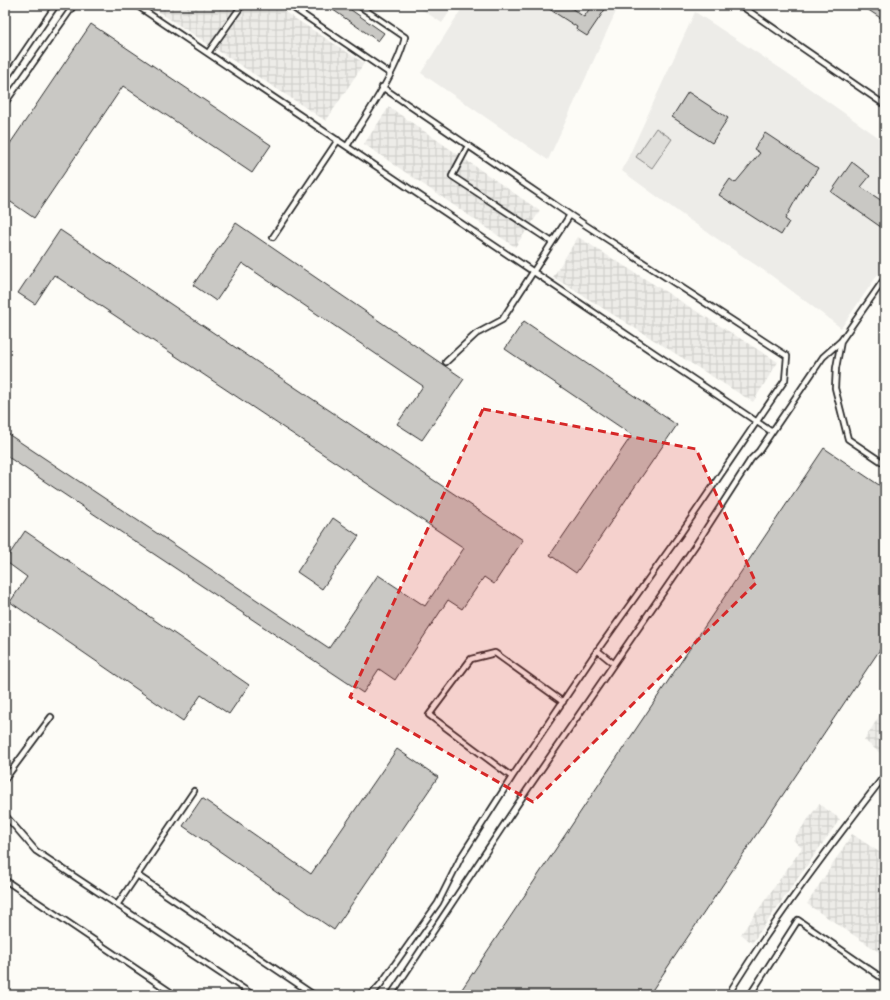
<svg xmlns="http://www.w3.org/2000/svg" width="890" height="1000" font-family="'Patrick Hand',sans-serif">
<style>
.built{fill:#edece8}
.industrial{fill:url(#industrial-grid)}
.grass{fill:#dfdeda;stroke:#858482}
.building{fill:#c9c8c4;stroke:#2b2b2b}
.lines{fill:none;stroke-linecap:round;stroke-linejoin:round}
.lane-casing{stroke:#2b2b2b;stroke-width:8}
.lane{stroke:#fdfcf7;stroke-width:4.5}
.marked{fill:#d62828;fill-opacity:0.2;stroke:#d62828;stroke-width:3;stroke-dasharray:8 5;stroke-linejoin:round}
</style>
<defs>
<pattern id="industrial-grid" width="8" height="8" patternUnits="userSpaceOnUse"><rect width="8" height="8" fill="#edece8"/><path d="M0 4h8M4 0v8" fill="none" stroke="#cbcbc7"/></pattern>
</defs>
<rect width="100%" height="100%" fill="#fdfcf7"/>
<filter id="ink" filterUnits="userSpaceOnUse"><feTurbulence type="fractalNoise" baseFrequency=".025" numOctaves="2"/><feDisplacementMap in="SourceGraphic" scale="8" xChannelSelector="R" yChannelSelector="G"/><feConvolveMatrix kernelMatrix="1 2 1 2 8 2 1 2 1" color-interpolation-filters="sRGB"/></filter>
<g filter="url(#ink)">
<path class="built" d="M415 5H454L442 23Z
M464 5H619L548 160 421 73Z
M695 12 786 72 885 142V264L841 328 772 276 688 219 622 171Z"/>
<path class="industrial" d="M148 5H274L364 63 326 121Z
M389 107 540 211 515 247 364 144Z
M578 237 778 362 753 402 553 277Z
M885 707V757L864 740Z
M819 804 840 819 752 943 741 934 802 848 793 840Z
M852 834 885 856V956L807 904Z"/>
<path class="grass" d="M656 128 672 139 652 168 636 157Z"/>
<path class="building" d="M326 5H344L384 33 378 41Z
M543 5H567L584 17 592 5H608L587 36 576 29 577 27Z
M861 5H885V21Z
M91 24 271 145 252 173 123 86 34 218 5 198V151Z
M688 92 728 118 712 143 672 117Z
M765 133 818 168 807 185 805 183 785 219 789 222 781 235 719 195 730 179 735 183 760 153 754 149Z
M852 162 870 176 861 187 885 203V230L831 192Z
M236 223 464 379 422 440 397 424 423 386 242 263 216 301 193 285Z
M60 230 523 540 494 584 484 577 462 609 448 600 395 680 379 669 363 693 5 455V432L329 648 378 575 425 606 464 548 54 275 35 304 18 293Z
M524 321 677 425 576 573 550 555 632 435 505 349Z
M824 448 885 489V642L649 995H458Z
M333 518 359 536 322 589 297 572Z
M25 531 249 685 229 714 201 695 183 721 10 602 27 577 5 561Z
M397 749 438 777 334 930 183 826 202 798 311 874Z"/>
<g class="lines">
<g class="lane-casing">
<path id="lane" d="M136 5 772 432
M289 5 389 73
M740 5 885 105
M208 53 242 5
M5 80 56 5
M5 103 74 5
M347 146C365 117 398 70 405 37L358 5
M468 146 452 176 552 242
M273 237 338 140
M841 341 836 368 835 388 848 439 885 464
M446 362 476 334 502 320 570 215
M597 650 613 663
M512 777 429 715 471 659 495 653 563 702
M5 779 51 717
M5 815 36 851 253 995
M137 875 314 995
M5 880 175 995
M117 905 194 791
M371 995 380 985 438 903 461 857 512 777 594 655 681 533 785 380 787 356 570 215 382 87
M391 995 527 790 697 543 751 459 759 451 823 357 841 341 885 278
M728 995C775 918 830 846 885 775
M750 995 798 920 885 980"/>
</g>
<use href="#lane" class="lane"/>
</g>
</g>
<path class="marked" d="M483 409 696 449 756 583 533 802 350 697Z"/>
<rect width="890" height="1000" fill="none" stroke="#fdfcf7" stroke-width="20"/>
<rect x="10" y="10" width="870" height="980" fill="none" stroke="#2b2b2b" stroke-width="1.5" filter="url(#ink)"/>
</svg>
